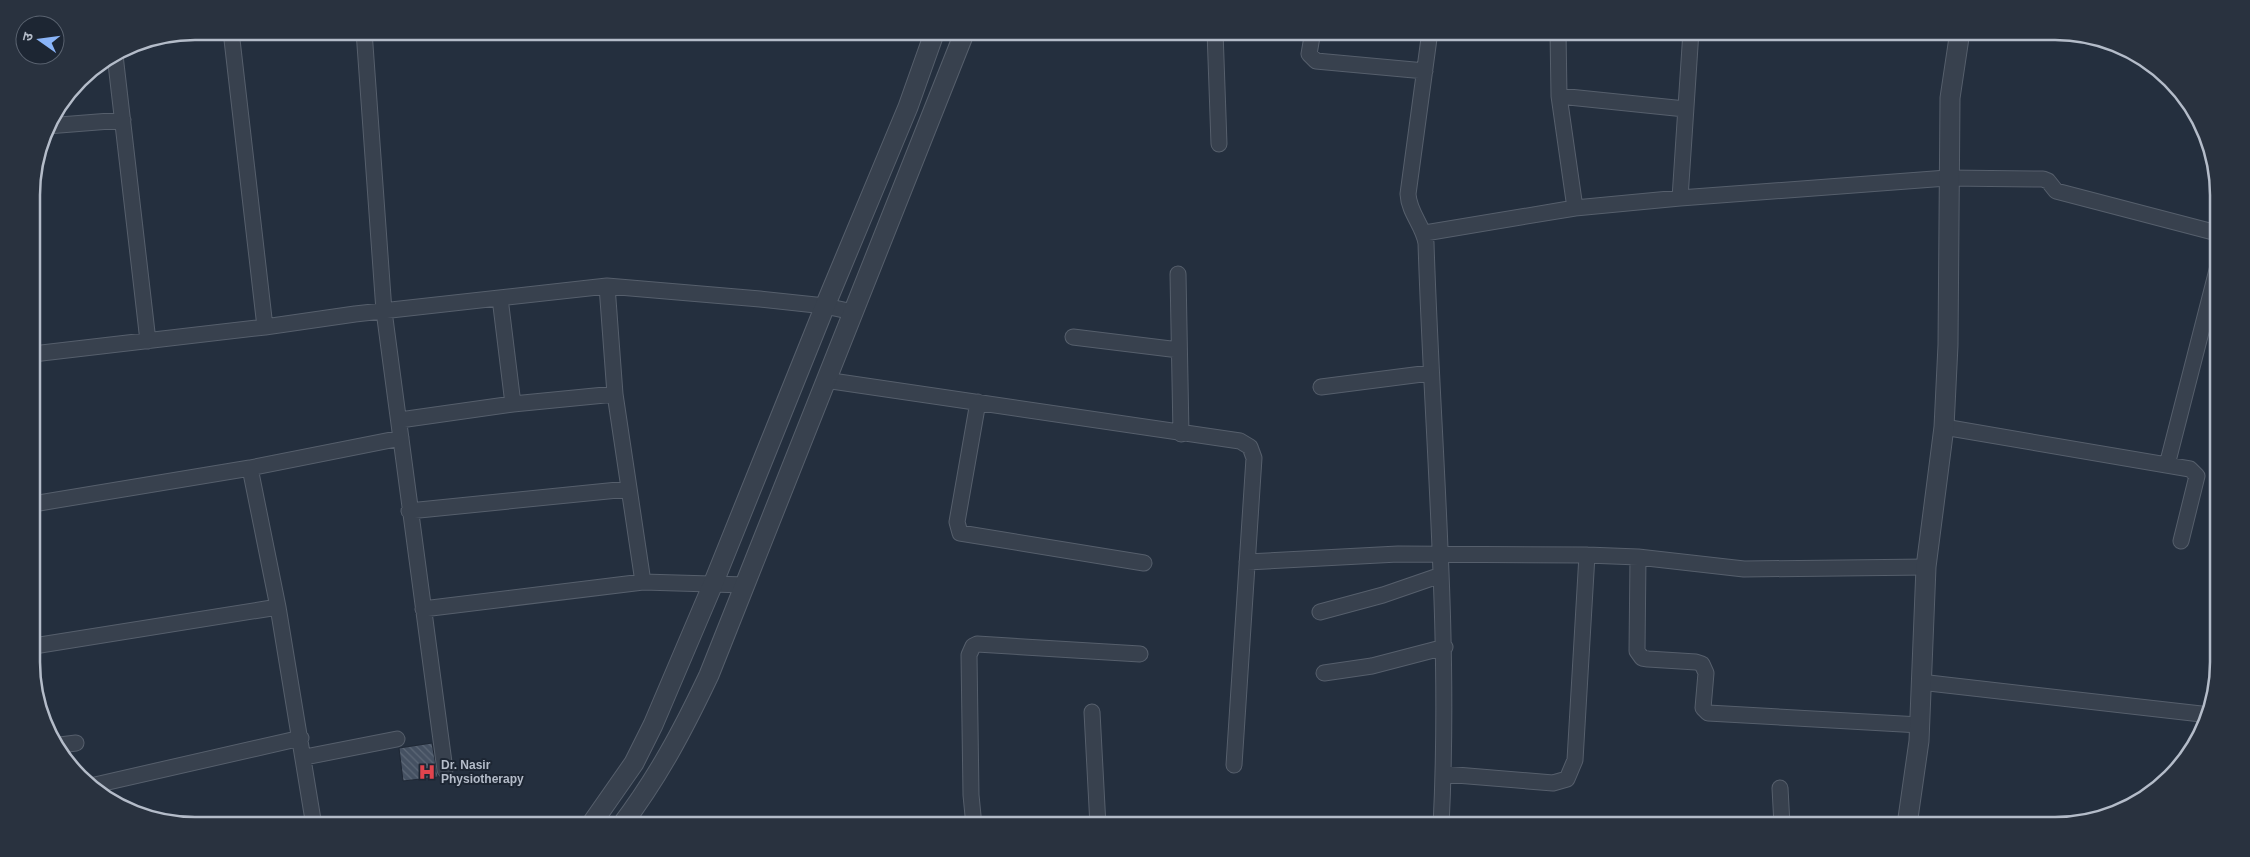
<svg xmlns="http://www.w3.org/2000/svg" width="2250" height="857" font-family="Helvetica,'Noto Sans Devanagari',sans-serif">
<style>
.building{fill:url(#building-back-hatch);stroke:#1f2835}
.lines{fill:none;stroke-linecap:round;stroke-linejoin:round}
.minor-casing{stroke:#565f6c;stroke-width:17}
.tertiary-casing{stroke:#565f6c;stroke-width:21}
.minor{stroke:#38414e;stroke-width:15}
.tertiary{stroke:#38414e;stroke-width:19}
.labels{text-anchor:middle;stroke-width:4;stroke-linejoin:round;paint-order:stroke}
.poi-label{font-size:12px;font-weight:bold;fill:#b4bcc9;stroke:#1d2633;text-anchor:start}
.rim{fill:none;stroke:#b4bcc9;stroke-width:2.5}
</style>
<defs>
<pattern id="building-back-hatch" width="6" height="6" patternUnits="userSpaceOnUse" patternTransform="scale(1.25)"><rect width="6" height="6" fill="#455162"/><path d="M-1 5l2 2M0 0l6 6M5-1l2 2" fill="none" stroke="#5d6877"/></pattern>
</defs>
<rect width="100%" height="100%" fill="#242f3e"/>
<path class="building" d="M432 743 438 777 403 781 399 748Z"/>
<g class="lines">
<g class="minor-casing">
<path id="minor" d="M231 31 265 327
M364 31 384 311 445 770
M1215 31 1219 144
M1313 31 1309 54 1316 61 1425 71
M1430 31 1408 194C1409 213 1423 225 1426 243 1432 437 1451 631 1441 826
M1558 31 1559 96 1575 208
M115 55 148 341
M1559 96 1685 109
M47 126 123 120
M1680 198 1691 31
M1425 233 1575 208 1680 198 1947 178 2043 179 2048 181 2056 191 2217 233
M1178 274 1181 434
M607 286 615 394 643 582
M500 298 513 404
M1073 337 1179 350
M33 354 265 327 355 314 607 286 760 299 825 306 853 312
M825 380 1240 441 1250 447 1254 458 1234 765
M1321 387 1430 373
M978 402 957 522 960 533 1144 563
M400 420 513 404 615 394
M1944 427 2190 469 2197 476 2181 541
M2167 465 2218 266
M250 468 278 607 314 826
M33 504 250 468 401 438
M409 511 628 489
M1638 557 1637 651 1642 658 1648 659 1696 662 1702 664 1706 673 1703 708 1708 713 1920 725
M1247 562 1398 554 1587 555 1638 557 1744 569 1926 567
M423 609 643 582 745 585
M1320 612 1383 595 1441 575
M34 646 278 607
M1324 673 1372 666 1445 647
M1920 682 2210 715
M1092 712 1098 826
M60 745 76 743
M305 757 397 739
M1444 774 1553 783 1567 779 1575 760 1587 555
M95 785 301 738
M1780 788 1782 825
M974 826 971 795 969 655 973 646 977 644 1140 654"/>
</g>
<g class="tertiary-casing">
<path id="tertiary" d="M1907 825 1919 741 1926 567 1944 427 1948 345 1950 98 1960 31
M590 826 634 763 653 725 713 584 825 306 908 107 935 31
M621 826C658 777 683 730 709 675L965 31"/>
</g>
<use href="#minor" class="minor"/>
<use href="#tertiary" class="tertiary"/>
</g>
<defs>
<g id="hospital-bare" transform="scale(1.35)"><path d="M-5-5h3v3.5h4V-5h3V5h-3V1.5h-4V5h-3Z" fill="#e0444e" stroke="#1d2633" stroke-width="2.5" paint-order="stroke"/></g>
</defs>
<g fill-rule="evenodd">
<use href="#hospital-bare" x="427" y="772"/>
</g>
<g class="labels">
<g class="poi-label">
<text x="441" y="769">Dr. Nasir<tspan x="441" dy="14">Physiotherapy</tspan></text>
</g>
</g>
<path d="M0 0H2250V857H0ZM195 40H2055A155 155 0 0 1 2210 195V662A155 155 0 0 1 2055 817H195A155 155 0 0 1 40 662V195A155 155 0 0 1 195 40Z" fill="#29323f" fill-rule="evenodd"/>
<path class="rim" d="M195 40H2055A155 155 0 0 1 2210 195V662A155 155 0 0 1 2055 817H195A155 155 0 0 1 40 662V195A155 155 0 0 1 195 40Z"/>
<g transform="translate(40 40) rotate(284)"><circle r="24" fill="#1d2633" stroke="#59626f"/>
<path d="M0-4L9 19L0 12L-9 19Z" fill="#8ab4f8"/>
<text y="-8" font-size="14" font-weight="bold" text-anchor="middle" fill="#b4bcc9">उ</text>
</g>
</svg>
